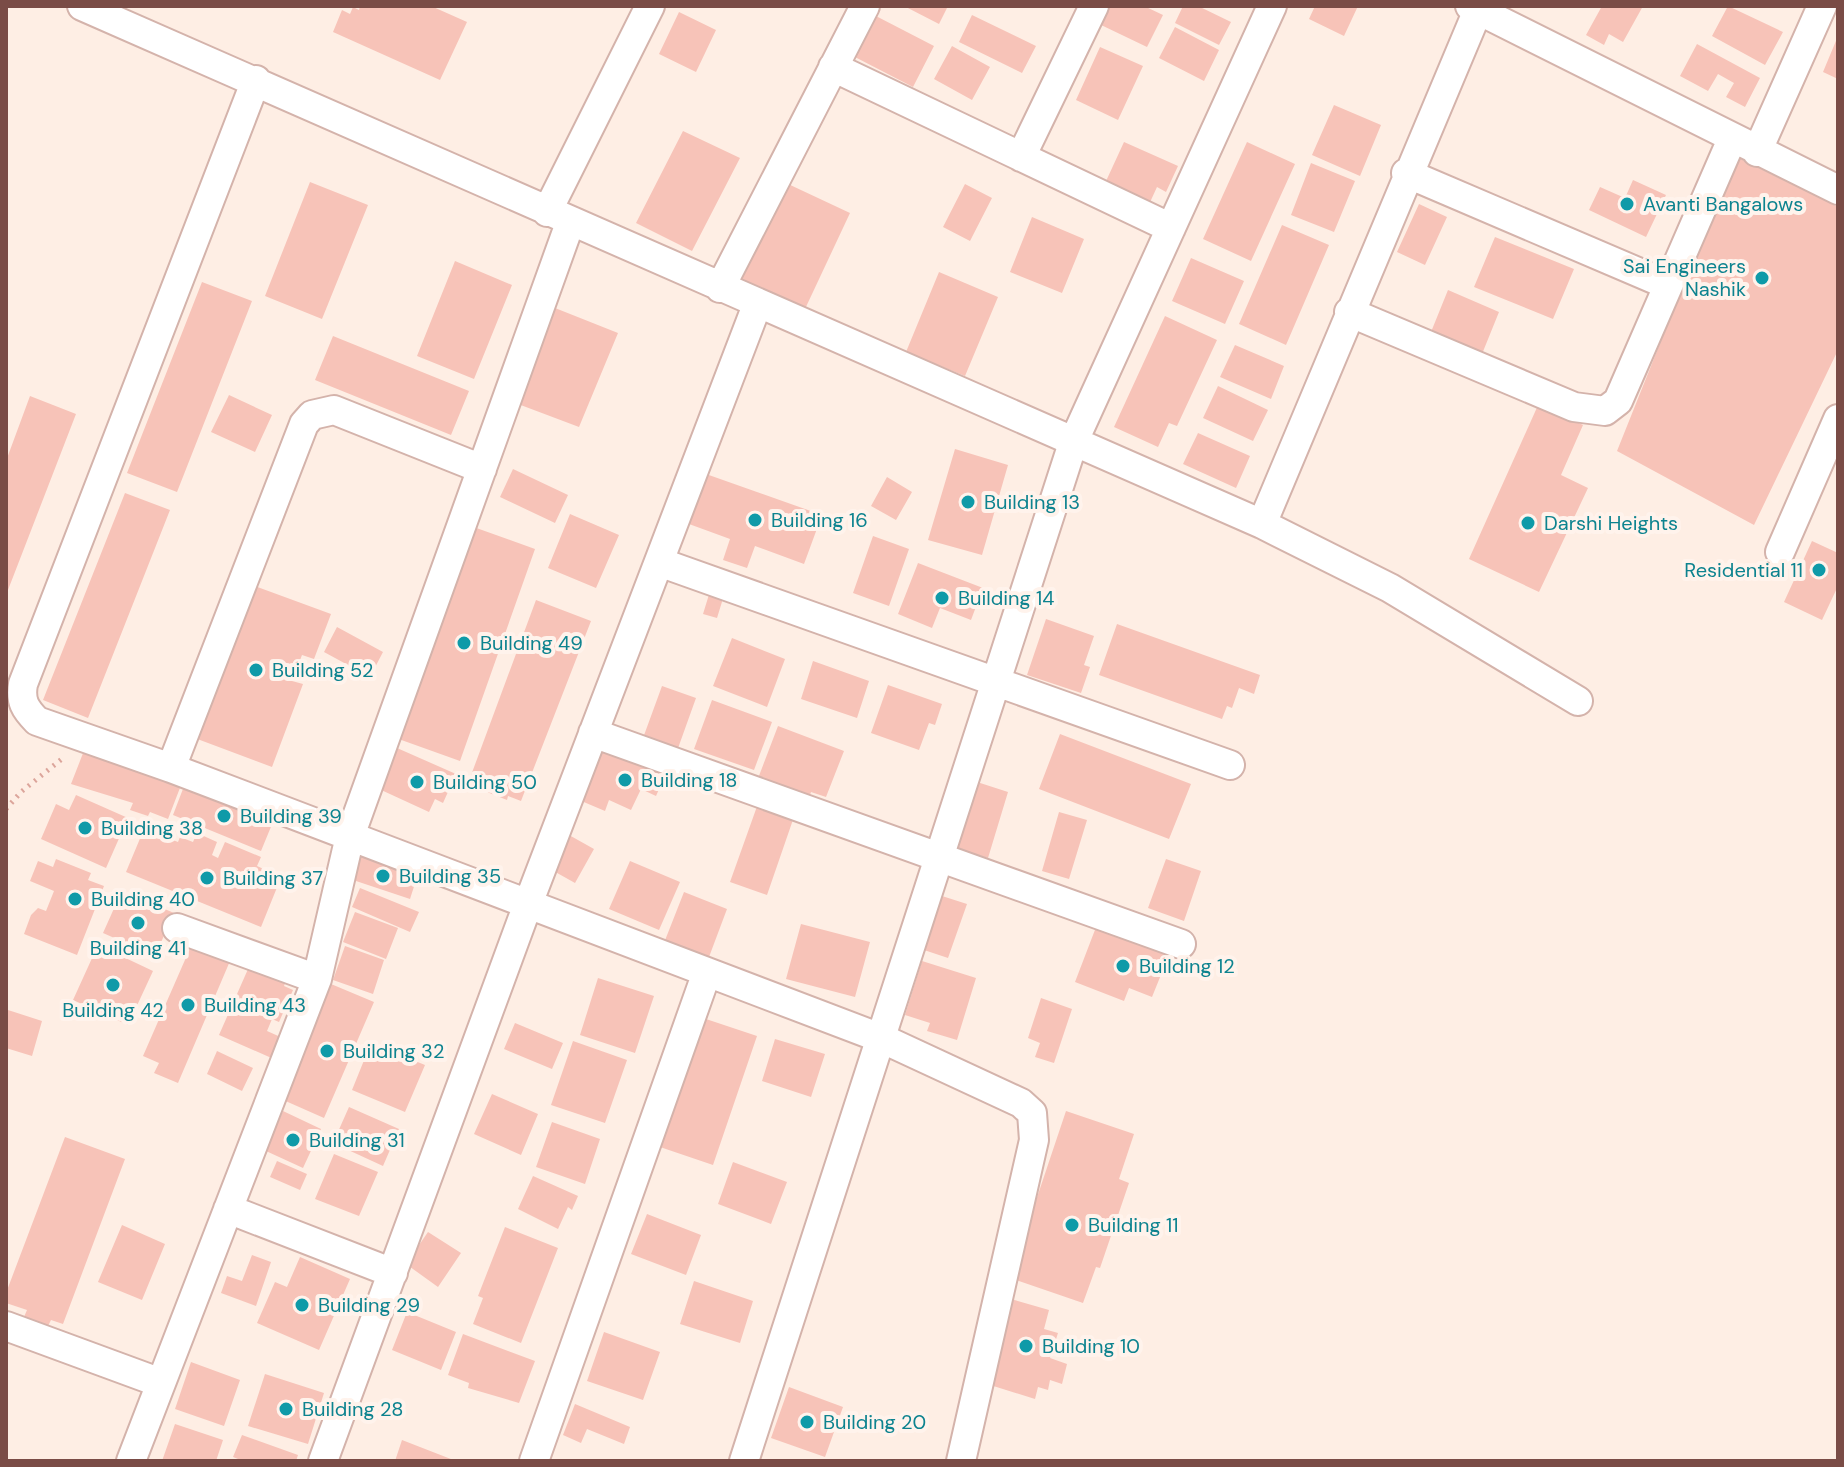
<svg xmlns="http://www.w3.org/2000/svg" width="1844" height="1467" font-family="'DM Sans',sans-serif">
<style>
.building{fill:#f7c3b8}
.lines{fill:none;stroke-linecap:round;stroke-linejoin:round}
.minor-casing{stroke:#d4b3ab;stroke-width:32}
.path{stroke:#dca59b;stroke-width:5;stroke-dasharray:2 6;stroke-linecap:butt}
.minor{stroke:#fff;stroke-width:28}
.culture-dot{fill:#0f9aa8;stroke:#fff3ec;stroke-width:3}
.labels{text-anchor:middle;stroke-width:8;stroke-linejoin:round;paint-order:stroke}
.culture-label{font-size:20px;fill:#0d838f;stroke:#fff3ec;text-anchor:start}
</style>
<rect width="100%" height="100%" fill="#feeee4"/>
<path class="building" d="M360 6H431L467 22 440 80 333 32 342 10 350 14 353 7 359 10Z
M904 6H948L939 24Z
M1108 6H1144L1163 15 1147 47 1099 24Z
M1183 6H1198L1231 22 1219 45 1175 23Z
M1315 6H1358L1344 36 1309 19Z
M1602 6H1643L1623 42 1609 34 1604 45 1586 35Z
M1728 6 1783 32 1765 65 1712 36Z
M679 12 716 30 696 72 659 54Z
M874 15 934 46 913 87 853 56Z
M972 15 1036 46 1022 73 959 42Z
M1175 27 1219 50 1204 81 1159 58Z
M1838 36V79L1823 72Z
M1697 44 1760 78 1745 107 1726 97 1734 83 1718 74 1708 91 1680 76Z
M952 46 990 67 972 100 934 79Z
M1100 47 1143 66 1118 120 1076 100Z
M1334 105 1381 125 1360 176 1312 155Z
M683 131 740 158 692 251 636 223Z
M1124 142 1178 166 1166 192 1157 187 1146 211 1101 192Z
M1247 142 1295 164 1251 261 1203 239Z
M1735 156 1838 207V350L1754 525 1617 451Z
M1311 163 1355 181 1334 232 1291 215Z
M1633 180 1666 195 1646 237 1589 210 1600 187 1625 198Z
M310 182 368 205 322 319 265 296Z
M786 183 850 213 805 309 741 279Z
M965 184 992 198 970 241 943 227Z
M1419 204 1447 217 1425 265 1397 252Z
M1032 217 1084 239 1062 293 1010 272Z
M1282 225 1329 245 1286 345 1239 324Z
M1495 237 1574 269 1553 319 1474 287Z
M1191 258 1244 281 1225 324 1172 301Z
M455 261 512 285 474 379 417 356Z
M939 272 998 297 965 376 906 352Z
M202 282 252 301 177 492 127 473Z
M1448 290 1499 312 1482 354 1431 332Z
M555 308 618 333 579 427 518 404Z
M1165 316 1217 340 1177 426 1169 423 1158 447 1114 427Z
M333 336 469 391 451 435 315 380Z
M1235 345 1284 366 1271 399 1220 377Z
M1218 386 1268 410 1253 441 1203 418Z
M229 395 272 415 255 452 211 432Z
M30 396 76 414 8 590 6 461Z
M1539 403 1583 425 1561 475 1588 488 1539 592 1469 559Z
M1198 433 1250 456 1236 488 1183 464Z
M955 449 1008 465 982 555 928 540Z
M513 469 568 495 555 523 500 497Z
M706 474 822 515 804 564 755 546 747 568 723 560 730 539 689 524Z
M887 477 912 492 896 520 871 506Z
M125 493 170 510 88 718 43 700Z
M570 514 619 535 596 588 548 568Z
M468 525 535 549 460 761 393 737Z
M873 536 909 549 889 606 853 593Z
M1812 541 1838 553V586L1822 620 1784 602Z
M918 563 983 588 971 620 940 608 932 628 898 614Z
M249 584 331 614 314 659 302 655 292 681 303 684 272 767 192 737Z
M711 588 725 592 717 618 703 614Z
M536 600 591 621 521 801 508 796 507 800 477 788 480 782 470 778Z
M1046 619 1094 636 1084 665 1090 667 1081 693 1027 675Z
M1117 624 1260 675 1254 694 1239 688 1232 708 1227 706 1222 719 1099 675Z
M337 627 383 652 370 677 324 652Z
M732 638 785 659 767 707 713 686Z
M813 661 869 681 857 718 801 699Z
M888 685 942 704 935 725 929 723 919 750 871 733Z
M662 686 696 698 677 751 643 738Z
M712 700 772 722 754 770 694 749Z
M778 726 844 751 826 797 811 792 809 798 757 781Z
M1060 734 1191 784 1169 839 1039 789Z
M87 743 183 780 168 819 150 812 148 816 130 810 133 803 71 784Z
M604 743 667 771 656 796 641 789 631 810 609 800 605 811 579 800Z
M397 748 456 774 443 803 435 799 429 812 379 789Z
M186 781 275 817 261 851 173 815Z
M974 781 1008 792 988 858 953 847Z
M76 795 128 818 106 868 41 839 56 804 69 810Z
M760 798 796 811 767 895 730 882Z
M1059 812 1087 820 1069 879 1042 871Z
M158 824 157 834 178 842 180 837 193 842 197 833 217 842 212 855 218 858 225 842 261 857 257 866 268 871 278 885 261 927 126 872 144 829 155 833Z
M569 835 594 849 575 883 550 869Z
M356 853 418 874 410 899 347 878Z
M56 859 91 873 88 880 104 886 77 955 24 934 31 915 38 908 46 911 54 891 30 881 38 861 53 867Z
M1166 859 1201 871 1184 921 1148 908Z
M630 861 680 882 659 930 609 909Z
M360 888 419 912 410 932 352 907Z
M684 892 727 909 706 965 662 948Z
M120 895 137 903 139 898 174 913 155 956 103 933Z
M942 896 967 904 948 958 924 950Z
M355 912 398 928 386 959 343 942Z
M1098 922 1171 950 1152 997 1129 988 1124 1001 1075 982Z
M801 924 870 942 855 997 786 979Z
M195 937 233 954 178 1083 154 1073 159 1063 143 1056Z
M98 945 153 971 128 1025 73 1000Z
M345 946 384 960 373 994 333 980Z
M252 960 288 976 284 986 293 990 279 1022 272 1019 267 1031 285 1039 276 1060 219 1035Z
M922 961 976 978 957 1040 927 1031 930 1023 905 1015Z
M598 978 654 996 635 1053 580 1035Z
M331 984 374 1002 324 1118 281 1099Z
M1041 998 1072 1009 1054 1063 1035 1057 1040 1043 1028 1038Z
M8 1010 42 1021 32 1056 6 1048Z
M703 1018 757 1036 713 1165 660 1147Z
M515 1023 563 1043 552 1069 504 1049Z
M775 1039 825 1054 811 1097 762 1081Z
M573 1041 627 1060 605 1123 551 1105Z
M371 1043 425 1065 405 1112 352 1090Z
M217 1051 253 1068 242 1091 207 1074Z
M492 1094 538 1114 521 1155 474 1134Z
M349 1107 399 1129 383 1166 333 1143Z
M283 1111 321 1129 303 1168 266 1151Z
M1066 1111 1134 1134 1119 1179 1129 1183 1100 1268 1096 1267 1083 1303 1010 1278Z
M552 1122 600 1139 585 1184 536 1167Z
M65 1137 125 1159 63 1324 51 1320 48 1326 24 1317 27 1310 6 1303V1293Z
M334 1154 378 1172 359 1216 315 1199Z
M277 1161 307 1174 300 1190 270 1177Z
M733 1162 787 1182 771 1224 718 1204Z
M533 1176 578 1196 572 1210 568 1207 558 1229 518 1209Z
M647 1214 701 1235 686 1275 631 1254Z
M122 1225 165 1244 142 1300 98 1282Z
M505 1227 558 1248 521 1343 473 1324 483 1298 478 1296Z
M428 1232 461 1253 438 1287 406 1264Z
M252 1255 271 1262 256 1306 221 1293 227 1276 242 1281Z
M300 1257 350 1279 319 1350 257 1323 275 1282 287 1287Z
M694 1281 753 1301 740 1343 680 1324Z
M1011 1299 1049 1310 1044 1329 1058 1333 1050 1358 1067 1364 1062 1384 1050 1380 1048 1390 1038 1387 1035 1399 987 1384Z
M407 1312 456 1332 441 1370 392 1350Z
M604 1332 660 1352 643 1400 587 1381Z
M463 1334 535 1361 519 1403 468 1388 469 1383 448 1375Z
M191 1362 240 1380 224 1426 175 1409Z
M265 1374 324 1393 308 1444 248 1426Z
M789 1387 843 1407 825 1457 771 1438Z
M575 1404 630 1427 624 1444 587 1429 581 1443 563 1435Z
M175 1424 223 1440 216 1461H162Z
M242 1435 298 1455 296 1461H243L233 1457Z
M402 1440 456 1461H395Z"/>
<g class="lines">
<g class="minor-casing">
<path id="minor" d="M82 6 1262 524 1390 588 1578 701
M1470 6 1838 190
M833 67 1171 228
M256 80 23 684C20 701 25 709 37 721L171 768 883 1039 1021 1103 1032 1113 1034 1140 961 1461
M1757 152 1822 6
M1021 157 1094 6
M1406 173 1668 285
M547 212 650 6
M720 288 865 6
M1349 312 1574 407 1605 411 1618 401 1732 139
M1262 524 1478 10
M1780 552 1838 419
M659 562 1230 765
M593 733 1181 944
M171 768 304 424 312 415 334 410 482 469
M177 928 317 979
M228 1209 393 1273
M6 1326 161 1383
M131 1461 317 979 350 836 570 223
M323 1461 528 904 757 305
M534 1461 707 972
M744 1461 1073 443 1272 6"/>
</g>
<path class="path" d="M6 809 21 792 63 758"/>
<use href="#minor" class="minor"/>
</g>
<g class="culture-dot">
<circle cx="1627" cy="204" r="8"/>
<circle cx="1762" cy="278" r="8"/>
<circle cx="968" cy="502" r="8"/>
<circle cx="755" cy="520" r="8"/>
<circle cx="1528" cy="523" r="8"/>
<circle cx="1819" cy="570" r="8"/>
<circle cx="942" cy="598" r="8"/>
<circle cx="464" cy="643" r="8"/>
<circle cx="256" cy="670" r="8"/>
<circle cx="625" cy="780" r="8"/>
<circle cx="417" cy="782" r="8"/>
<circle cx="224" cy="816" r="8"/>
<circle cx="85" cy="828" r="8"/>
<circle cx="383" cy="876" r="8"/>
<circle cx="207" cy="878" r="8"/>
<circle cx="75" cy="899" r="8"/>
<circle cx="138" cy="923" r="8"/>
<circle cx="1123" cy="966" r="8"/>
<circle cx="113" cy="985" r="8"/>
<circle cx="188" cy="1005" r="8"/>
<circle cx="327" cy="1051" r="8"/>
<circle cx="293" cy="1140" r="8"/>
<circle cx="1072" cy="1225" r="8"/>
<circle cx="302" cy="1305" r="8"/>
<circle cx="1026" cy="1346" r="8"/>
<circle cx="286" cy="1409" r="8"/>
<circle cx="807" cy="1422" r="8"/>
</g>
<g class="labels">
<g class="culture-label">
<text x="1643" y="211">Avanti Bangalows</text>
<text x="1746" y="273" text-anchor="end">Sai Engineers<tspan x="1746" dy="23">Nashik</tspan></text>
<text x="984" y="509">Building 13</text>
<text x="771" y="527">Building 16</text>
<text x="1544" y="530">Darshi Heights</text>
<text x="1803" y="577" text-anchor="end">Residential 11</text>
<text x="958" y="605">Building 14</text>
<text x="480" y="650">Building 49</text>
<text x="272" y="677">Building 52</text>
<text x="641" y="787">Building 18</text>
<text x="433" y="789">Building 50</text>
<text x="240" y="823">Building 39</text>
<text x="101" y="835">Building 38</text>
<text x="399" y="883">Building 35</text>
<text x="223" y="885">Building 37</text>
<text x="91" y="906">Building 40</text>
<text x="138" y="955" text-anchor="middle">Building 41</text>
<text x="1139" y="973">Building 12</text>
<text x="204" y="1012">Building 43</text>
<text x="113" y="1017" text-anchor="middle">Building 42</text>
<text x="343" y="1058">Building 32</text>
<text x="309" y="1147">Building 31</text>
<text x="1088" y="1232">Building 11</text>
<text x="318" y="1312">Building 29</text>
<text x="1042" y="1353">Building 10</text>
<text x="302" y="1416">Building 28</text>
<text x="823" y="1429">Building 20</text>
</g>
</g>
<rect width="1844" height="1467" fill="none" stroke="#7a4c46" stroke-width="16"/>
</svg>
